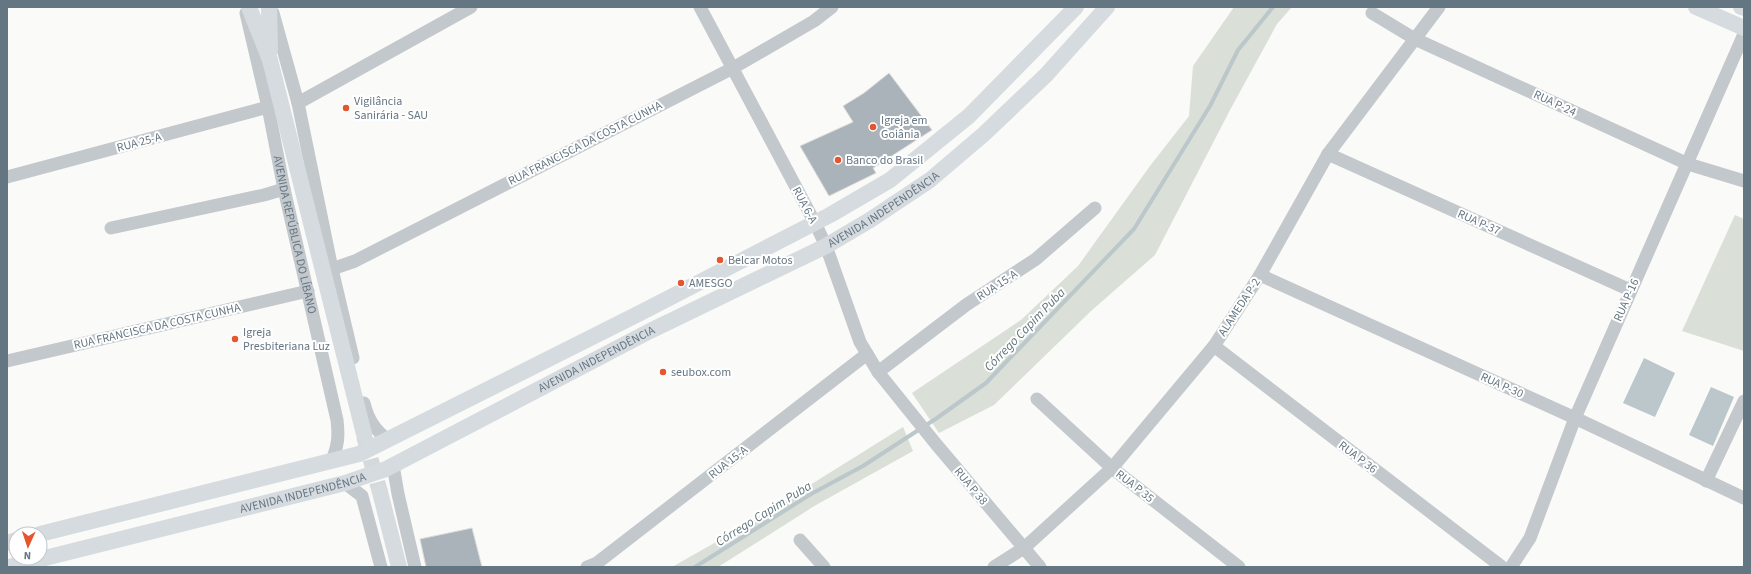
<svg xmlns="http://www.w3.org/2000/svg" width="1751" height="574" font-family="'Source Sans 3',sans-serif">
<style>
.green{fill:#dadfd7}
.water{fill:#bbc7cb}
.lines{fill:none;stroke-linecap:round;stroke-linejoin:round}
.stream{stroke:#bbc7cb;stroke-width:4}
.building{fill:#aab3b9;stroke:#dcdcda}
.major-tunnel{stroke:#d5d9db;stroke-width:16;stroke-dasharray:16 8;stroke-linecap:butt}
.minor{stroke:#c3c8cc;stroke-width:13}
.major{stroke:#d6dbdf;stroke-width:16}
.poi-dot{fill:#e4572e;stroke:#fff;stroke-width:1.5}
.labels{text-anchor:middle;stroke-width:4;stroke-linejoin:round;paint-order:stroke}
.poi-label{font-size:12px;fill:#657683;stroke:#fff;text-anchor:start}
.street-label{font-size:12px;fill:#657683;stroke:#fff}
.water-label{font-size:13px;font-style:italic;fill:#60757c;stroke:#fff}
</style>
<rect width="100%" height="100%" fill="#fafaf8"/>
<path class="green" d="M1234 7H1292L1277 24 1230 110 1155 255 1091 311 994 405 939 433 912 393 1021 320 1078 266 1150 166 1189 116 1193 66Z
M1735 215 1744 219V351L1682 331Z
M903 427 913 451 816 505 718 567H672L746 525Z"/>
<path class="water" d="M1644 358 1675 373 1655 417 1623 403Z
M1711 387 1734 397 1713 446 1689 435Z"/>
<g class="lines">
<path class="stream" d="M695 567 811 494 863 466 937 418 986 383 1134 229 1210 106 1238 50 1273 7"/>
</g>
<path class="building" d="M889 73 932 130 873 168 876 173 829 196 800 146 853 122 843 106 864 93Z
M472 528 482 567H426L420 539Z"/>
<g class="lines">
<path class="major-tunnel" d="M364 436 380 492"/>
<g class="minor">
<path d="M700 7 815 223 826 246 860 342 878 372 936 444 1040 567"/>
<path id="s1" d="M246 13 268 107 284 189 337 420C339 436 338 447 331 462"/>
<path d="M273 13 298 103 332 269 353 358"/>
<path d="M1372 13 1415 39 1688 164 1744 181"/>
<path d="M298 103 471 7"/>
<path d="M1328 154 1630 290"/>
<path d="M7 177 268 107"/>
<path d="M111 228 264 195 284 189"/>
<path d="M332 269 355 261 733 68 814 21 832 7"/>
<path d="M1260 275 1575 418 1744 498"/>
<path d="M1214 346 1502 567"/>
<path d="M7 361 308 291"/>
<path d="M878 372 966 305 1036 259 1095 208"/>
<path d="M1037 399 1112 468 1239 567"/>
<path d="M364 403C368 419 374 429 388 440"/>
<path d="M393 465 398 494 415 567"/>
<path d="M1706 481 1744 401"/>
<path d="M345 483 362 496 381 567"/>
<path d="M800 540 824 567"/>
<path d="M587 567 597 563 867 354"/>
<path d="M994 567 1024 548 1112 468 1214 346 1260 275 1328 154 1439 7"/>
<path d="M1511 567 1530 538 1575 418 1744 34"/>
</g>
<g class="major">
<path d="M249 7 270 60 364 434"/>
<path d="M269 7 270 50"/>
<path d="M1696 7 1744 28"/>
<path d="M1741 7 1744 8"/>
<path d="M380 492 399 567"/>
<path d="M40 534 359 454 640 313 830 215 890 180 969 116 1076 7"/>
<path d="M7 543 16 540"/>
<path id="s2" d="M9 567 345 483 386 469 650 331 826 246 870 220 930 180 984 134 1046 75 1107 7"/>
</g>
</g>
<g class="poi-dot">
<circle cx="346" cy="108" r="4"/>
<circle cx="873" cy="127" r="4"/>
<circle cx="838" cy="160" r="4"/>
<circle cx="720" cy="260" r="4"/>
<circle cx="681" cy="283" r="4"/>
<circle cx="235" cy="339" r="4"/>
<circle cx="663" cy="372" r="4"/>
</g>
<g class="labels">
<g class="poi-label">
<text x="354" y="105">Vigilância<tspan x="354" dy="14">Sanirária - SAU</tspan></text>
<text x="881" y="124">Igreja em<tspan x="881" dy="14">Goiânia</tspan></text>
<text x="846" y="164">Banco do Brasil</text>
<text x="728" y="264">Belcar Motos</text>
<text x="689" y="287">AMESGO</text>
<text x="243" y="336">Igreja<tspan x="243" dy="14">Presbiteriana Luz</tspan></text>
<text x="671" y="376">seubox.com</text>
</g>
<g class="street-label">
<text transform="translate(1555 103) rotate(25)" y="4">RUA P-24</text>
<text transform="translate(139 142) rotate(-15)" y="4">RUA 25-A</text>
<text transform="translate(585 143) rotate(-27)" y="4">RUA FRANCISCA DA COSTA CUNHA</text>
<text transform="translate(805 205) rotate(62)" y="4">RUA 6-A</text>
<text dy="4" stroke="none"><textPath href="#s2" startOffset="951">AVENIDA INDEPENDÊNCIA</textPath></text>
<text transform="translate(1479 222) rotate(24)" y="4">RUA P-37</text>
<text dy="4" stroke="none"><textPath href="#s1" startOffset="227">AVENIDA REPÚBLICA DO LÍBANO</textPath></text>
<text transform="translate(997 285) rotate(-33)" y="4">RUA 15-A</text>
<text transform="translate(1626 300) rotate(-66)" y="4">RUA P-16</text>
<text transform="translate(1239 307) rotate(-57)" y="4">ALAMEDA P-2</text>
<text transform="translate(157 326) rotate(-13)" y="4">RUA FRANCISCA DA COSTA CUNHA</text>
<text dy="4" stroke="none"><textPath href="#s2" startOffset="627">AVENIDA INDEPENDÊNCIA</textPath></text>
<text transform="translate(1502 385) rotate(24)" y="4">RUA P-30</text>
<text transform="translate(1358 457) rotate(37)" y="4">RUA P 36</text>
<text transform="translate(728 462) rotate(-38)" y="4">RUA 15-A</text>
<text transform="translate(971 486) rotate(50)" y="4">RUA P 38</text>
<text transform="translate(1135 486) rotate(38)" y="4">RUA P 35</text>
<text dy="4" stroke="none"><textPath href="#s2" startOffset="303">AVENIDA INDEPENDÊNCIA</textPath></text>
</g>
<g class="water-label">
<text transform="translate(1024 329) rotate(-46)" y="5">Córrego Capim Puba</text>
<text transform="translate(763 513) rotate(-32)" y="5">Córrego Capim Puba</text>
</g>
</g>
<rect width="1751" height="574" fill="none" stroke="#657683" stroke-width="16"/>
<g transform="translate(28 546) rotate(183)"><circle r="19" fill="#ffffff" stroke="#c1c8cd"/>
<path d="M0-3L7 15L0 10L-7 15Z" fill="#e4572e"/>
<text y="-6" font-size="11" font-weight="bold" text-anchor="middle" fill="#657683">N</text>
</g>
</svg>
